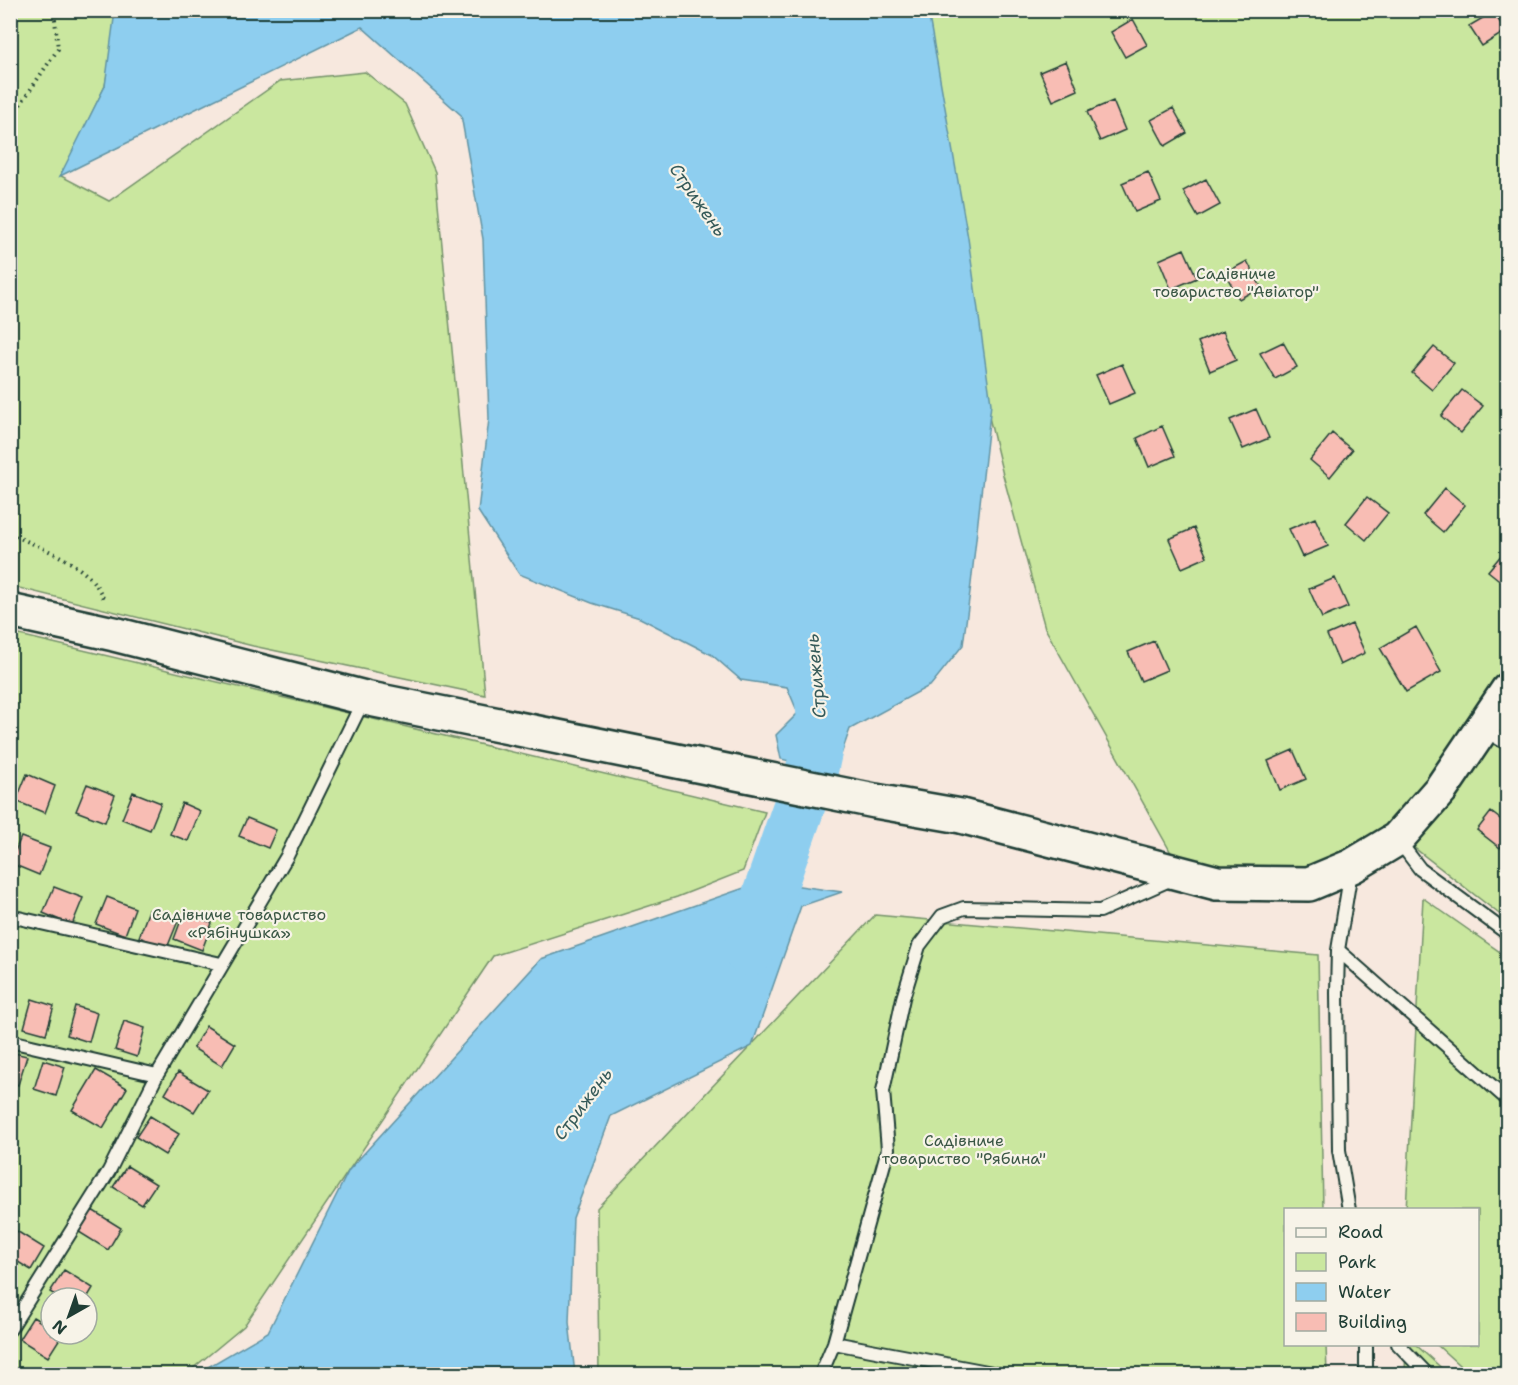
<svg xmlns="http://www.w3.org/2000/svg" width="1518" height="1385" font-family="'Shantell Sans',sans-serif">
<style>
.green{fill:#cae79f;stroke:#74926a;stroke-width:1.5;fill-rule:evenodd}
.water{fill:#8eceef;stroke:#6294a4;stroke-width:1.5}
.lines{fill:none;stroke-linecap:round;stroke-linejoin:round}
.river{stroke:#8eceef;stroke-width:52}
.building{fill:#f8bdb4;stroke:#1f3d34;stroke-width:1.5}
.lane-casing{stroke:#1f3d34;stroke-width:16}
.secondary-casing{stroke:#1f3d34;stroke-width:38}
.path{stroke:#1f3d34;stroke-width:4;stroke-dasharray:1.5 4.5;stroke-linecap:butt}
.lane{stroke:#f7f3e8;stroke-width:12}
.secondary{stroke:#f7f3e8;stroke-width:33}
.labels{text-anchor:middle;stroke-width:4.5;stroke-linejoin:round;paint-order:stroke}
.park-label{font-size:16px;fill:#395644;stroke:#f7f3e8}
.water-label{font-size:18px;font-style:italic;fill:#355a59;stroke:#f7f3e8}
</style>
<rect width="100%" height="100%" fill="#f7e8de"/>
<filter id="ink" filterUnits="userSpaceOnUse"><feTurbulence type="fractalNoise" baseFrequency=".0167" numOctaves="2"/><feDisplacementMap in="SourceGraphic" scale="12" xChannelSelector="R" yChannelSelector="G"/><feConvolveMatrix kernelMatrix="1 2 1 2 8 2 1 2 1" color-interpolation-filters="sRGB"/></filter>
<g filter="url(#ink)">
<path class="green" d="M11 11H115L117 17 105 86 61 176 109 201 280 81 365 72 405 104 435 172 485 695 253 646 11 586Z
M891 11H1507V690L1352 866 1183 874 1045 628 1003 475Z
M11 633 765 812 743 871 677 897 493 956 244 1326 186 1374H11ZM51 1298H87V1334H51Z
M1507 726V920L1412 846Z
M1423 898 1507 957V1374H1469L1437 1345 1478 1344V1210H1406Z
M875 915 1318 955 1323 1209 1286 1210V1344L1326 1345 1327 1374H599L597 1208Z
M1406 1344 1416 1345 1448 1374H1405Z"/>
<path class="water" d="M115 11H928L968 238 991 404 971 584 963 645 931 685 850 729 835 772 781 759 776 735 798 713 787 687 741 680 712 655 640 618 592 603 519 574 478 511 489 419 483 239 461 115 362 27 60 176 105 86Z
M764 881 842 892 801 906 752 1046 611 1116 573 1218 569 1322 575 1374H196L268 1332 349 1170 541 959Z"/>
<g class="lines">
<path class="river" d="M749 950 813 766 823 718 820 695"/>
</g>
<path class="building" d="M1493 12 1506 31 1482 46 1469 26Z
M1133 19 1147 45 1125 57 1111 32Z
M1066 61 1078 90 1053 101 1040 72Z
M1113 101 1125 130 1100 141 1087 112Z
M1173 108 1187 133 1165 146 1151 120Z
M1148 172 1161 201 1135 212 1122 183Z
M1206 179 1220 205 1198 217 1183 191Z
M1184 249 1197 278 1171 289 1159 260Z
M1247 261 1261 287 1239 299 1225 273Z
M1223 331 1236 360 1210 371 1198 342Z
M1283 342 1297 367 1275 379 1260 353Z
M1434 347 1454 363 1432 390 1412 373Z
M1122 364 1135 393 1109 404 1096 375Z
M1462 390 1483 406 1461 433 1441 416Z
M1256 409 1269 438 1243 449 1230 420Z
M1162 426 1175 456 1149 467 1137 438Z
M1332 433 1352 450 1330 477 1310 460Z
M1445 488 1465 505 1443 532 1423 515Z
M1367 497 1388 513 1366 540 1346 523Z
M1315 518 1328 546 1302 557 1289 529Z
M1194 528 1207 557 1182 568 1169 539Z
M1508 547V587L1488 571Z
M1335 578 1348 607 1322 618 1309 589Z
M1352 624 1365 653 1340 665 1327 635Z
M1416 627 1441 672 1406 692 1380 648Z
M1154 641 1167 670 1141 681 1128 652Z
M1293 750 1306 779 1280 790 1268 761Z
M27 774 55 786 45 813 16 801Z
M87 784 115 795 105 822 76 811Z
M133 792 161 803 150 830 122 819Z
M182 803 200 811 188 841 170 834Z
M1491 812 1508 825V838L1500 848 1477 830Z
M247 818 276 830 268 848 239 836Z
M21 837 50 848 39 875 10 863Z
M54 887 83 898 72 925 43 913Z
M107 897 135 908 125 935 96 924Z
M149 910 178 921 167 948 139 937Z
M184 912 212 923 202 950 174 939Z
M32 999 54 1006 46 1034 24 1028Z
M75 1006 97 1013 89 1042 67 1035Z
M124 1021 145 1028 137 1057 115 1050Z
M206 1026 235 1044 222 1066 193 1048Z
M10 1052 27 1056 18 1085 10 1082Z
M43 1060 65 1067 56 1096 34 1089Z
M96 1070 127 1088 103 1128 72 1110Z
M178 1072 208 1090 194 1112 165 1094Z
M150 1116 179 1134 165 1155 136 1137Z
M127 1166 156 1184 142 1205 113 1187Z
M92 1210 121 1228 108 1250 79 1232Z
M15 1230 44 1248 31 1270 10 1257V1238Z
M64 1270 93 1288 87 1298H60L50 1292Z
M33 1317 51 1328V1334L62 1335 48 1357 19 1339Z"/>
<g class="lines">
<g class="lane-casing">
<path id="lane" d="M1484 730 1508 744
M1398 840 1420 869 1508 934
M10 916 221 964
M1338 950 1508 1100
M10 1041 157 1075
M1349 1210 1339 1150 1337 993 1338 950 1351 871
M10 1329 109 1171 157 1075 287 856 364 699
M834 1343 998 1374
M1398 1344 1427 1374
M821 1374 834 1343 888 1149 883 1091 903 998 919 946 942 916 964 908 1100 911 1174 878
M1366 1374V1344"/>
</g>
<g class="secondary-casing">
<path id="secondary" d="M10 611 114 634 365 698 875 801 961 816 1217 883 1309 884 1352 866 1397 839 1441 789 1508 690"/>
</g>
<path class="path" d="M10 109 18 108 58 49 54 10
M10 534C42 548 93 565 104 601"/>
<use href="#lane" class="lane"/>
<use href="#secondary" class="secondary"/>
</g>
</g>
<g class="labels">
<g class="park-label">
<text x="1236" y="279">Садівниче<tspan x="1236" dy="18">товариство "Авіатор"</tspan></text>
<text x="239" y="920">Садівниче товариство<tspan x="239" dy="18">«Рябінушка»</tspan></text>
<text x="964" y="1146">Садівниче<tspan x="964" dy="18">товариство "Рябина"</tspan></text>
</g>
<g class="water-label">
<text transform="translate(698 200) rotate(55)" y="6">Стрижень</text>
<text transform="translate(816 676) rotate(-95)" y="6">Стрижень</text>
<text transform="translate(583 1104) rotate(-53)" y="6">Стрижень</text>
</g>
</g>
<rect width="1518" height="1385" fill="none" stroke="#f7f3e8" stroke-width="36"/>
<rect x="18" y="18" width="1482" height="1349" fill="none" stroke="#1f3d34" stroke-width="2" filter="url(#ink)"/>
<rect x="1284" y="1208" width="195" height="138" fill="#f7f3e8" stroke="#a1aaa0" stroke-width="1.5"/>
<rect x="1296" y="1228" width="30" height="9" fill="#f7f3e8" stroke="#a1aaa0" stroke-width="1.5"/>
<text x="1338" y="1238" font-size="18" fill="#1f3d34">Road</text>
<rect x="1296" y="1253" width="30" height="18" fill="#cae79f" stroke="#a1aaa0" stroke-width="1.5"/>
<text x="1338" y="1268" font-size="18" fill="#1f3d34">Park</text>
<rect x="1296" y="1283" width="30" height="18" fill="#8eceef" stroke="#a1aaa0" stroke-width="1.5"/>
<text x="1338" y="1298" font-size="18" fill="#1f3d34">Water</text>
<rect x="1296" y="1313" width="30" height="18" fill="#f8bdb4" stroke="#a1aaa0" stroke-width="1.5"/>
<text x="1338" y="1328" font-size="18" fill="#1f3d34">Building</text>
<g transform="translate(69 1316) rotate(220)"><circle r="28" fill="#f7f3e8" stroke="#a1aaa0" stroke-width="1.5"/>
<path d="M0-4.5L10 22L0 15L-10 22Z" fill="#1f3d34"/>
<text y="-9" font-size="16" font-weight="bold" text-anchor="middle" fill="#1f3d34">N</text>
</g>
</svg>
